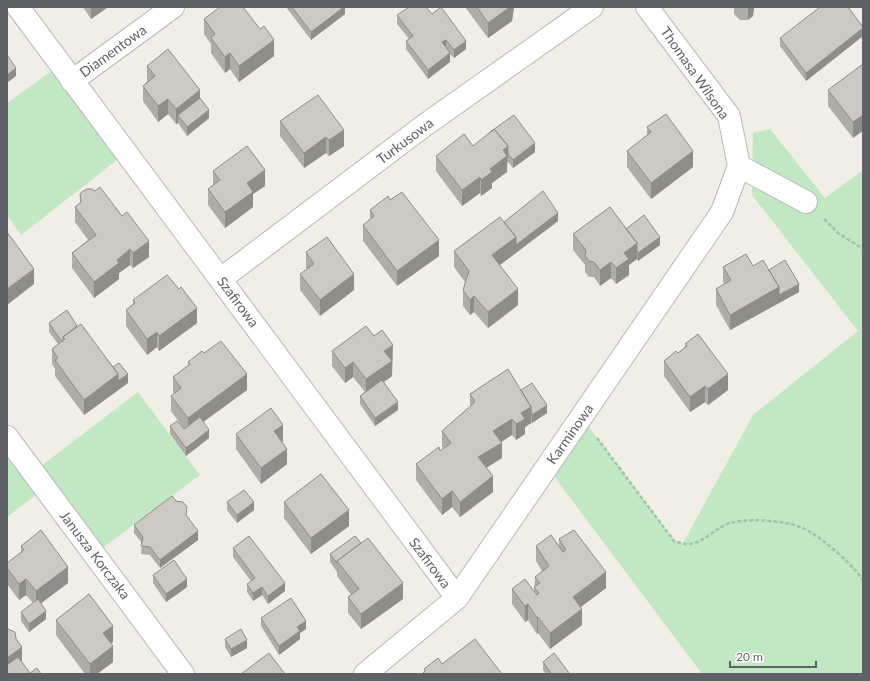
<svg xmlns="http://www.w3.org/2000/svg" width="870" height="681" font-family="Lato,sans-serif">
<style>
.green{fill:#c2e8c3}
.lines{fill:none;stroke-linecap:round;stroke-linejoin:round}
.minor-casing{stroke:#b6b8bd;stroke-width:24}
.path{stroke:#9ac7a7;stroke-width:2.5;stroke-dasharray:4 2;stroke-linecap:butt}
.minor{stroke:#fff;stroke-width:22}
.wall{fill:#afada8}
.shaded-wall{fill:#8f8d88}
.building{fill:#ccc9c3;stroke:#8f8d88}
.labels{text-anchor:middle;stroke-width:3;stroke-linejoin:round;paint-order:stroke}
.street-label{font-size:14px;fill:#5e6267;stroke:#fff}
</style>
<rect width="100%" height="100%" fill="#f0eee6"/>
<path class="green" d="M60 65 126 153 21 235 7 215V103Z
M770 129 825 198 863 170V674H702L547 467 581 417 674 541 683 543 753 415 858 331 752 195 753 133Z
M138 392 200 475 96 553 45 488 7 517V437L33 472Z"/>
<g class="lines">
<g class="minor-casing">
<path id="minor" d="M18 7 457 598
M647 7 729 116 739 166
M72 81 173 7
M739 166 806 202
M221 279 425 125 592 7
M7 437 183 674
M365 674 457 598 722 212 739 166"/>
</g>
<path class="path" d="M824 219 838 233 863 249
M597 438 674 541C679 542 685 545 689 544 704 543 716 527 730 523 749 518 785 520 803 528 823 538 850 562 863 580"/>
<use href="#minor" class="minor"/>
</g>
<path class="wall" d="M83 7H108L91 19Z
M286 7H345V14L311 40Z
M465 7H514L512 21 488 38Z
M734 7H754L753 16 748 20H740L734 14Z
M432 14 466 49 454 58 450 54V62L428 79 406 49V41L409 39 397 24V15Z
M204 19 274 56 239 82 230 69 225 73 211 53V44L204 34Z
M863 27V36L806 81 780 46V38Z
M863 64 853 138 828 106V90Z
M147 66 200 98 209 118 187 136 178 123 176 124 168 114 158 122 143 101V86L147 82Z
M280 121 344 130V146L329 156 326 153 304 168 280 136Z
M647 127 693 167 651 199 627 167V151L647 135Z
M473 146 535 152 513 168 508 162H507V172L492 183V188L481 196 480 193 462 206 436 171V156Z
M213 171 265 186 253 194V207L225 228 208 205V189L213 186Z
M80 194 149 257 133 268 130 265 119 273V279L94 298 72 268V253L88 240 75 222V207L80 203Z
M370 210 439 256 397 286 363 241V225L370 220Z
M558 221 500 265 518 305 488 328 474 312 470 315 463 306V290L465 282 454 267V251L504 222Z
M626 229 660 245 638 261 637 259 629 265V275L616 284 611 278 600 286 594 277H589L585 272V265L573 250V234Z
M306 252 354 290 320 316 300 290V274L307 269 306 268Z
M753 266 769 270 799 292 730 330 716 305V289L724 284 723 282V267Z
M133 300 197 323 159 351 157 347 147 355 126 326V310L133 304Z
M49 323 77 326 128 383 84 415 55 376V369L52 364V349L58 344 49 332Z
M374 336 393 360 392 361V376L384 382 398 410 375 426 360 404V396L365 392 353 377 345 383 332 366V351Z
M685 344 728 390 708 405 705 402 690 412 664 376V361L678 353 685 347Z
M204 353 247 390 203 422 209 438 186 456 170 434V426L184 429 171 411V396L174 394 173 392V377L188 366V362Z
M521 390 547 413 525 427V434L516 440 512 435 501 442 502 458 486 468 493 492 460 517 452 507 442 515 416 480V464L444 448 442 447V431L470 407V394Z
M236 434 283 441 282 442 287 464 261 484 236 449Z
M227 502 254 510 237 523 227 510Z
M284 502 349 526 311 554 284 518Z
M187 516 198 540 160 568 150 555 141 554 142 543 134 533V525Z
M559 539 606 588 580 607 582 625 550 649 538 633 537 634 528 620 525 622 512 604V589L534 591 535 577 542 571 536 561V546L559 547Z
M21 546 68 583 41 603 46 619 29 632 21 621V612L33 603 26 595 19 600 7 584V563L21 553Z
M233 548 285 591 268 604 262 595 253 601 247 592V584L251 581 233 557Z
M330 554 403 599 361 629 348 613V597L351 595 337 576V572L330 562Z
M153 575 187 587 166 602 153 583Z
M261 618 306 629 300 633V639L279 655 261 626Z
M56 620 113 642 111 643 113 662 97 674H85L56 635Z
M225 639 247 648 231 657 225 647Z
M543 662 570 674H546L543 670Z"/>
<path class="shaded-wall" d="M91 7H108L91 19Z
M344 7H345V14L311 40V32Z
M510 7H514L512 21 488 38V23Z
M748 7H754L753 16 748 20Z
M863 28V36L806 81V73Z
M274 40V56L239 82V66Z
M446 40V48L442 42Z
M466 41V49L454 58V50Z
M230 53V69L225 73V57Z
M450 53V62L428 79V70Z
M16 68V76L7 83V75Z
M200 90V106L178 115V123L176 124V109Z
M168 99V114L158 122V106Z
M209 110V118L187 136V127Z
M863 115V131L853 138V122Z
M344 130V146L329 156V140Z
M326 137V153L304 168V153Z
M535 143V152L513 168V160Z
M508 146 507 172 492 183V188L481 196V180L503 150Z
M693 151V167L651 199V183Z
M265 170V186L253 194V207L225 228V212L247 183Z
M480 177V193L462 206V190Z
M558 213V221L492 271V255L516 237Z
M660 237V245L638 261V253Z
M439 240V256L397 286V271Z
M149 241V257L133 268V253Z
M637 243V259L629 265V275L616 284V268L624 253Z
M130 249V265L119 273V279L94 298V282L117 260Z
M611 262V278L600 286V270Z
M34 269V284L7 305V289Z
M354 274V290L320 316V300Z
M799 284V292L779 303V295Z
M779 287V303L730 330V315Z
M518 289V305L488 328V312Z
M474 296V312L470 315V300Z
M197 308V323L159 351V336Z
M157 332V347L147 355V339Z
M393 345 392 376 366 395V379L384 351Z
M353 362V377L345 383V368Z
M118 374H128V383L84 415V400Z
M247 374V390L188 433V418Z
M728 374V390L708 405V389Z
M705 386V402L690 412V397Z
M398 402V410L375 426V418Z
M547 405V413L532 423V415Z
M531 407V423L525 427V434L516 440V424L521 413Z
M512 419V435L493 447V431Z
M283 425V441L274 447V431Z
M209 430V438L186 456V448Z
M502 443V458L478 473V457Z
M287 449V464L261 484V468Z
M493 476V492L460 517V502Z
M452 491V507L442 515V499Z
M254 502V510L237 523V515Z
M349 510V526L311 554V538Z
M198 531V540L160 568V560Z
M68 567V583L36 607V591Z
M606 572V588L573 613V597Z
M26 579V595L19 600V584Z
M187 579V587L166 602V594Z
M285 583V591L268 604V596Z
M403 583V599L361 629V614Z
M262 587V595L253 601V593Z
M528 604V620L525 622V606Z
M582 609V625L550 649V633Z
M46 611V619L29 632V624Z
M538 617V633L537 634V618Z
M306 621V629L300 633V639L279 655V646L297 627Z
M113 626V642L103 649V633Z
M247 640V648L231 657V649Z
M113 646V662L97 674H90V664Z
M22 647V662L7 673V658Z"/>
<path class="building" d="M220 7H243L260 29 264 26 274 40 239 66 230 53 225 57 211 38 215 34 204 19Z
M292 7H344L311 32Z
M409 7H426L432 14 441 7 466 41 454 50 446 40 442 42 450 53 428 70 406 41 413 36 397 15Z
M477 7H510L488 23Z
M820 7H848L863 27V28L806 73 780 38Z
M168 49 200 90 176 109 168 99 158 106 143 86 155 76 147 66Z
M7 55 16 68 7 75Z
M863 64V115L853 122 828 90Z
M318 95 344 130 329 140 326 137 304 153 280 121Z
M200 98 209 110 187 127 178 115Z
M666 114 693 151 651 183 627 151 651 132 647 127Z
M514 115 535 143 513 160 508 154V146L494 129 491 132H490Z
M494 129 508 146 503 150 507 156 490 169 492 172 481 180 480 177 462 190 436 156 464 134 473 146Z
M247 146 265 170 247 183 253 192 225 212 208 189 220 180 213 171Z
M100 187 122 216 127 212 149 241 133 253 130 249 117 260 119 263 94 282 72 253 96 235 75 207 81 202 80 194 83 191 87 189H92L95 191Z
M543 191 558 213 516 245V237L504 222Z
M402 192 439 240 397 271 363 225 374 216 370 210 388 196 390 200Z
M610 207 637 243 624 253 629 259 616 268 611 262 600 270 594 262 589 261 585 256 586 250 573 234Z
M644 215 660 237 638 253 637 251V243L626 229Z
M500 217 516 237 492 255 518 289 488 312 474 296 470 300 463 290 469 271 454 251Z
M7 232 34 269 7 289Z
M327 237 354 274 320 300 300 274 314 264 306 252Z
M746 254 753 266 763 260 779 287 730 315 716 289 731 280 723 267Z
M785 260 799 284 779 295V287L769 270Z
M167 275 179 289 181 287 197 308 159 336 157 332 147 339 126 310 135 303 133 300Z
M67 310 77 326 63 337V341L62 342 49 323Z
M81 324 118 374 84 400 55 360 58 358 52 349 65 339 63 337Z
M366 326 374 336 382 330 393 345 384 351 392 361 366 379 353 362 345 368 332 351Z
M698 334 728 374 708 389 705 386 690 397 664 361 676 351 678 353 687 346 685 344Z
M221 341 247 374 188 418 171 396 181 388 173 377 190 364 188 362 202 351 204 353Z
M119 363 128 374 118 381V374L113 367Z
M508 369 531 407 521 413 525 419 516 424 512 419 493 431 502 443 478 457 493 476 460 502 452 491 442 499 416 464 439 447 440 451 451 443 442 431 475 402 470 394Z
M382 380 398 402 375 418 360 396Z
M532 383 547 405 532 415 531 407 521 390Z
M271 408 283 425 274 431 287 449 261 468 236 434Z
M200 417 209 430 186 448 170 426 177 421 184 429Z
M321 474 349 510 311 538 284 502Z
M244 490 254 502 237 515 227 502Z
M172 496 176 501 183 502 187 507 186 515 198 531 160 560 150 547 141 546 143 537 134 525Z
M41 530 68 567 36 591 26 579 19 584 7 568V563L24 550 21 546Z
M574 530 606 572 573 597 582 609 550 633 538 617 537 618 528 604 525 606 512 589 525 579 537 595 539 593 534 587 540 583 535 577 549 566 536 546 551 535 563 552 566 550 559 539Z
M249 536 285 583 268 596 262 587 253 593 247 584 255 578 233 548Z
M355 536 361 543 337 561V563L330 554Z
M368 538 403 583 361 614 348 597 359 589 337 561Z
M174 560 187 579 166 594 153 575Z
M89 594 113 626 103 633 113 646 90 664 56 620Z
M291 598 306 621 297 627 300 631 279 646 261 618Z
M38 599 46 611 29 624 21 612Z
M7 628 8 629 15 632 16 639 22 647 7 658Z
M241 629 247 640 231 649 225 639Z
M475 639 502 674H422L425 671 424 669 438 658 442 664Z
M269 653 285 674H241Z
M554 653 570 674H552L543 662Z
M18 657 30 673 29 674H7V665Z
M37 668 41 674H29Z"/>
<g class="labels">
<g class="street-label">
<text transform="translate(113 51) rotate(-36)" y="5">Diamentowa</text>
<text transform="translate(695 73) rotate(55)" y="5">Thomasa Wilsona</text>
<text transform="translate(405 141) rotate(-37)" y="5">Turkusowa</text>
<text transform="translate(238 302) rotate(53)" y="5">Szafirowa</text>
<text transform="translate(570 434) rotate(-55)" y="5">Karminowa</text>
<text transform="translate(95 555) rotate(53)" y="5">Janusza Korczaka</text>
<text transform="translate(430 563) rotate(53)" y="5">Szafirowa</text>
</g>
</g>
<rect width="870" height="681" fill="none" stroke="#5e6267" stroke-width="16"/>
<path d="M730 661v6h86v-6" fill="none" stroke="#5e6267" stroke-width="2"/>
<text x="736" y="661" font-size="12" fill="#5e6267" stroke="#ffffff" stroke-width="3" paint-order="stroke">20 m</text>
</svg>
